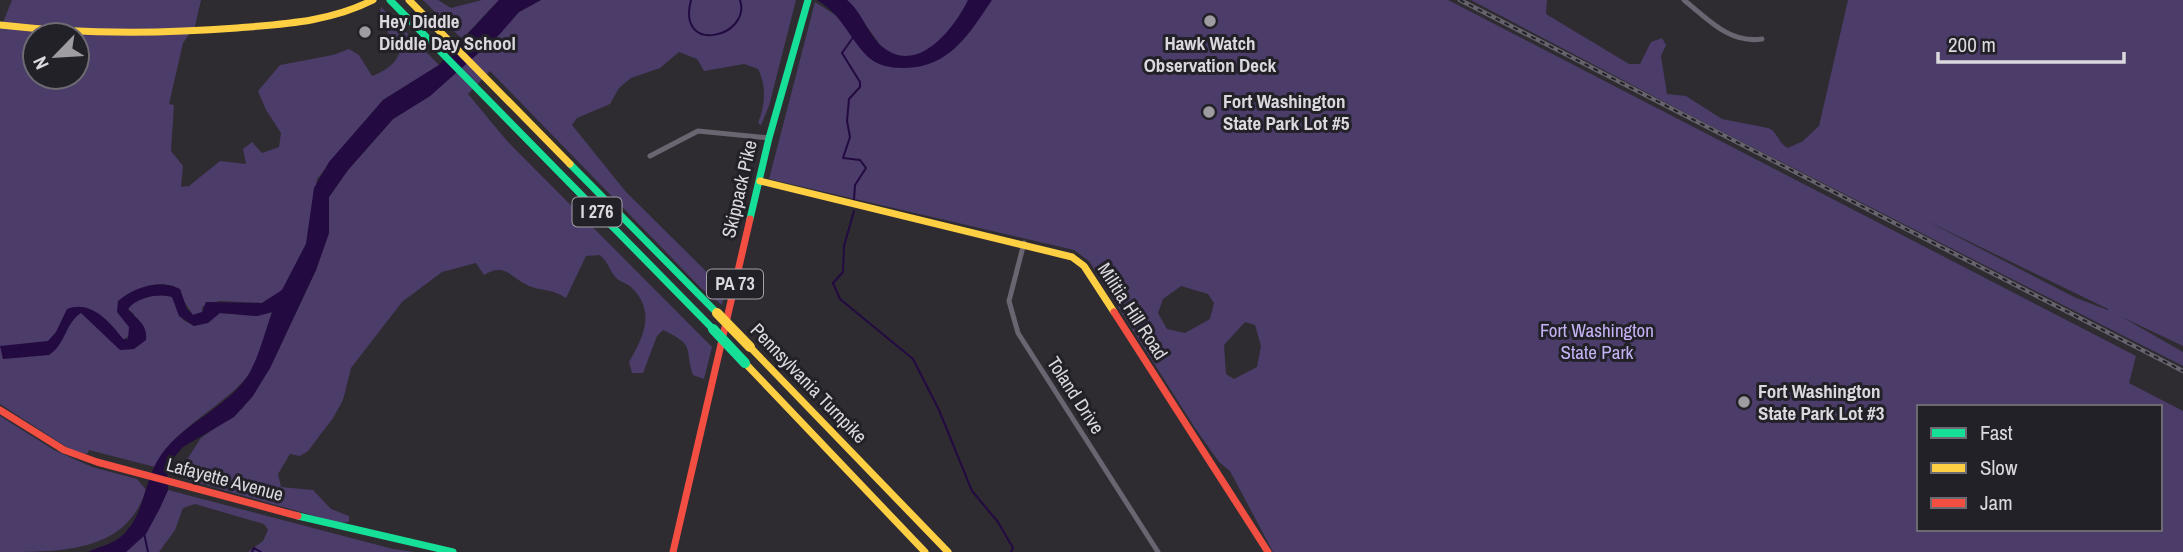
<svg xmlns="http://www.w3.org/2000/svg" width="2183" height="552" font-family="'Archivo Narrow',sans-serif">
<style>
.green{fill:#4b3c6a;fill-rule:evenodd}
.water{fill:#230a41}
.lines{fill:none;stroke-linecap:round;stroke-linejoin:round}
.stream{stroke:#230a41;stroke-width:2}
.street{stroke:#696571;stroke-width:5}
.fast{stroke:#16e098;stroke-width:7}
.slow{stroke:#ffcf43;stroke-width:7}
.jam{stroke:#f24e42;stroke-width:7}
.rail-casing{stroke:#66636c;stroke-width:4.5}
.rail{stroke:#232128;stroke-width:2;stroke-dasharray:5;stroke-linecap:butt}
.fast-bridge{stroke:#16e098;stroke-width:10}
.slow-bridge{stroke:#ffcf43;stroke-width:10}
.poi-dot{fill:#9e9ca1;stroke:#232128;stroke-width:2.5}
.labels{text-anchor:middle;stroke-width:6;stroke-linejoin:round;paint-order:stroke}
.shield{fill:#232128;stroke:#a4a2a7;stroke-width:2}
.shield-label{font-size:18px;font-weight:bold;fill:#dbd9de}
.poi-label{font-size:19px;font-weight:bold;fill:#dbd9de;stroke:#232128;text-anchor:start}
.street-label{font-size:19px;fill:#dbd9de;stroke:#232128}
.park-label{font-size:19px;fill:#c5b2f5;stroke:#232128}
</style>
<rect width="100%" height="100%" fill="#2e2c31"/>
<path class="green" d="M12 0H201L195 26 183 43 169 104 174 105 171 151 183 166 181 187 189 186 220 161 246 164 243 149 252 142 262 153 279 147 281 133 266 110 258 91 280 65 333 55 349 49 359 55 372 76C384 72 397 63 400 51L379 19 381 7 439 65 383 100 317 179 306 244 282 291 262 303 219 301 202 307 203 312 193 315 174 286C156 281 142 287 126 295L130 335 123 340 118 333 128 350 134 314 128 309C137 297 158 293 172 297L183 320 194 326 220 313 257 316 273 312C264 332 261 359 247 377 219 410 174 427 155 467L89 450 87 454 71 450 0 404V30ZM35 35H77V77H35Z
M423 0H438L451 8 482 0H499L462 39Z
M541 0H796L769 106 761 125 758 123C765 106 767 86 758 69L744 64 704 71 697 59 679 52 660 68 631 78 619 88 610 104 577 118 572 125 626 192 725 290 722 305 701 288 490 71 468 94 507 141 712 347 704 379 693 375C684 346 696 346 663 330L657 336 643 373H632L629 362C644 336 656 311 631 287 627 283 620 282 616 278 610 271 608 262 600 255L586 256 566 298C550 288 545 292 529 286 511 278 505 262 484 275L476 263 442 272 402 302 351 368 343 400 333 418 308 451 300 456 290 454 278 474 281 487 313 490 331 509 349 516V522L339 523 185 479 180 470 201 438 242 409 270 368 316 270 329 233V197L348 170 393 119 430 96 519 12Z
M847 0H1448L2136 356 2129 383 2183 411V552H1273L1230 471 1219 462 1195 428 1089 261 1074 250 769 179 815 2 879 43ZM1181 286 1208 294 1214 303 1210 319 1185 333 1167 329 1158 313 1163 299ZM1245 322 1255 325 1261 346 1257 367 1234 379 1226 374 1224 345ZM1919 407H2160V529H1919Z
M1471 0H1547L1546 14 1629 64H1640L1651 42 1662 38 1666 45 1661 56 1667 94 1686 96 1722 119 1768 128C1778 132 1778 143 1788 148L1803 141 1819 126 1848 0H2183V346L2122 317 2183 352V366L1693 117ZM1925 220 2108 309V310L2076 298Z
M0 416 54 450 92 467 137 479 146 490C126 552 64 552 0 552Z
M168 490 393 549 415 552H248L263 541 268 530 264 524 195 504 183 508 175 530 159 552H126C145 536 158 512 168 490Z"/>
<path class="water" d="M499 0H541L519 12 499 35 430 96 393 119 348 170 329 197V233L316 270 270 368 253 396 234 417 183 447 171 461 167 468 168 490 160 508 146 534 126 552H88C98 547 109 545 118 539 146 518 142 482 161 455 184 422 231 406 250 372 260 353 265 332 272 312L257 316 220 313 208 323 194 326 179 316 172 297C158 293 137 297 128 309 136 319 148 324 146 340L134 349 120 350 81 313C65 323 66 344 49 355L3 359 0 346 48 341 56 332 67 309C91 300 109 321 123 339H128L129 327 117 312 118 301C135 287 159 279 180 289L187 309 193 315 202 312 206 302 262 303 282 290 306 244 314 188 329 162 383 100 439 65Z
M817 0H847C863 13 868 36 884 48 919 75 955 27 968 0H992C969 34 949 69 902 68 890 68 876 65 867 56 848 36 842 15 817 0Z"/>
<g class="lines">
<path class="stream" d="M691 0C676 56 752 37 740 0
M854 36 842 53 860 82V87L849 99 847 121 850 137 843 158 860 160 866 168 855 185 854 200
M854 211 844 246 843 272 833 283 840 299 913 359 939 410 972 491 998 522 1013 548 1011 552
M144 533 148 552
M252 552 254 548 261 552"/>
<path class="street" d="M1684 0C1708 19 1729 44 1762 39
M650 156 698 131 769 138
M1024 243 1009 301 1018 333 1158 552"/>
<path class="fast" d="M390 0 713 329
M570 164 717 313
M750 219 769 138 808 0
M298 516 453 552"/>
<path class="slow" d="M409 0 570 164
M0 25C79 34 158 34 237 28 284 24 330 22 373 0
M760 181 1072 257 1084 266 1114 312
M750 347 948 552
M745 363 925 552"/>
<path class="jam" d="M1114 312 1268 552
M0 410 64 450 97 462 298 516
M673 552 750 219"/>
<g class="rail-casing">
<path id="rail" d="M1460 0 2183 371"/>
</g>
<use href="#rail" class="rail"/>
<path class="fast-bridge" d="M713 329 745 363"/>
<path class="slow-bridge" d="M717 313 750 347"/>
</g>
<g class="poi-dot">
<circle cx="1210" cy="21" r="7"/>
<circle cx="365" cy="32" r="7"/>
<circle cx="1209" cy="112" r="7"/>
<circle cx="1744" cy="402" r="7"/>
</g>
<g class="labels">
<g class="shield">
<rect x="572.5" y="197.5" width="49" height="29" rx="5"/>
<rect x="707" y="269.5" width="56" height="29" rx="5"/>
</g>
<g class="shield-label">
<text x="597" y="218">I 276</text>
<text x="735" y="290">PA 73</text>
</g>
<g class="poi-label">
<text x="379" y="28">Hey Diddle<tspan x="379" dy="22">Diddle Day School</tspan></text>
<text x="1210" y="50" text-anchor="middle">Hawk Watch<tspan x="1210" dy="22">Observation Deck</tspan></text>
<text x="1223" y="108">Fort Washington<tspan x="1223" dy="22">State Park Lot #5</tspan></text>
<text x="1758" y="398">Fort Washington<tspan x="1758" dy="22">State Park Lot #3</tspan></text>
</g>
<g class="street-label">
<text transform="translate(739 189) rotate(-77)" y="7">Skippack Pike</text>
<text transform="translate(1133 311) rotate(57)" y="7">Militia Hill Road</text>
<text transform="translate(809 383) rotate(46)" y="7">Pennsylvania Turnpike</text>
<text transform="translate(1076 395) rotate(57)" y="7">Toland Drive</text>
<text transform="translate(225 479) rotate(15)" y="7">Lafayette Avenue</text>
</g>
<g class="park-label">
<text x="1597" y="337">Fort Washington<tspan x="1597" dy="22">State Park</tspan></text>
</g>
</g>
<rect x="1917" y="405" width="245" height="126" fill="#232128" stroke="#6d6b71" stroke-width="2"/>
<rect x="1931" y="428" width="35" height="10" fill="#16e098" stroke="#6d6b71" stroke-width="2"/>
<text x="1980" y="440" font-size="21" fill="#dbd9de">Fast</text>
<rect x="1931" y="463" width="35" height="10" fill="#ffcf43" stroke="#6d6b71" stroke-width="2"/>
<text x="1980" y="475" font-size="21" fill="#dbd9de">Slow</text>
<rect x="1931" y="498" width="35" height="10" fill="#f24e42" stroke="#6d6b71" stroke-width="2"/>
<text x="1980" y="510" font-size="21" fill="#dbd9de">Jam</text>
<g transform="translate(56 56) rotate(245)"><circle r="33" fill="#232128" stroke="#6d6b71" stroke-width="2"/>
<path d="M0-5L12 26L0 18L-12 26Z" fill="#9e9ca1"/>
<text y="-10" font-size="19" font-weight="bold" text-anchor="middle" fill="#dbd9de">N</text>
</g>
<path d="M1938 52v10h186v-10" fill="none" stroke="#dbd9de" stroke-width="3.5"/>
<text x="1948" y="52" font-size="21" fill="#dbd9de" stroke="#232128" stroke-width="5" paint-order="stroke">200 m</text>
</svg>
